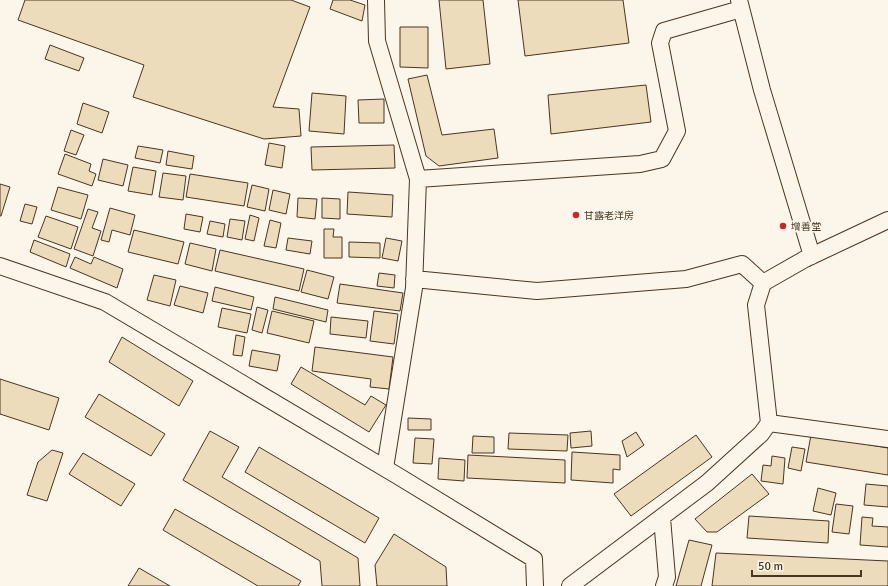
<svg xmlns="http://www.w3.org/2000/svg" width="888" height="586" font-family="Signika,'Noto Sans SC',sans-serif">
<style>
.building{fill:#ecdcbc;stroke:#4a3520}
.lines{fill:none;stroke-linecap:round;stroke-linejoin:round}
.minor-casing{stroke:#4a3520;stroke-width:18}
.minor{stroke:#fbf6e9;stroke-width:16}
.poi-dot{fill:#c62828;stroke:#fbf6e9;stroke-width:1.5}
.labels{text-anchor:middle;stroke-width:3;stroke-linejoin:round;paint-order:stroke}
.poi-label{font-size:10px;fill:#4a3520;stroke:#fbf6e9;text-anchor:start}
</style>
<rect width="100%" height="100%" fill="#fbf6e9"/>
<path class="building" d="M25 0H291L310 7 273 107 299 109 301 136 264 139 133 97 144 65 18 20Z
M333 0H350L365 5 362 21 330 9Z
M439 0H483L490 64 446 69Z
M518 0H623L629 43 525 56Z
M400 27H428V68L400 67Z
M50 45 84 58 79 71 45 59Z
M427 75 442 135 494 129 498 158 439 166 426 156 408 79Z
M646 85 651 122 551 134 548 95Z
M312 93 346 96 344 134 309 131Z
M384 99V123H359L358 100Z
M83 103 109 112 102 133 77 124Z
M71 130 84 135 76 155 64 151Z
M269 143 285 146 282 168 265 165Z
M394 145 395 168 312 170 311 147Z
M138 146 163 150 160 163 135 158Z
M168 151 194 156 192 169 166 165Z
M65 154 91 164 89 171 96 174 92 186 58 174Z
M103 159 128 165 123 186 98 180Z
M133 167 156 171 152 195 128 191Z
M163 173 186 176 183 200 159 197Z
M190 174 248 183 244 206 186 197Z
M0 184 10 187 1 216H0Z
M252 185 269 189 265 211 247 207Z
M58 187 88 195 81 219 51 210Z
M273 190 290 194 286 214 269 210Z
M348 192 393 195 392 217 347 214Z
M298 198 317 199 315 219 297 217Z
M322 198 340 199V219L322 218Z
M25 204 37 207 32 224 20 221Z
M110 208 135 215 130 235 112 230 109 242 101 240Z
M88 209 98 212 92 228 101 231 93 256 74 249Z
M186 214 203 217 200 232 184 229Z
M250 215 259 218 254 241 245 239Z
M46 216 78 227 71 249 38 237Z
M230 219 245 221 242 240 227 237Z
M270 220 281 223 276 248 264 246Z
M210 221 225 224 223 237 207 234Z
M324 229H334L333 237H342V258H324Z
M134 230 184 242 178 264 128 252Z
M288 238 312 241 310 254 286 250Z
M386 238 402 241 398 261 382 258Z
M34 240 70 254 66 267 30 252Z
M349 242 380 243V258L349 257Z
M190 243 216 249 212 271 185 264Z
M220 250 304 269 299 291 215 271Z
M75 257 91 264 94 257 123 269 117 288 70 268Z
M307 270 334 277 328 299 301 292Z
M379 273 395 275 394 288 377 286Z
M154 275 176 280 170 306 147 300Z
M340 284 403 293 400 311 337 303Z
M180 286 208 293 203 313 174 305Z
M215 287 254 297 251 310 212 301Z
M275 297 328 310 326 322 273 309Z
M257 307 268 310 262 333 252 330Z
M222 308 251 314 247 333 218 327Z
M272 311 314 321 309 343 267 333Z
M374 311 398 314 394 344 370 341Z
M331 317 368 321 366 338 330 334Z
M236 335 245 337 242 356 233 355Z
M122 337 193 381 179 406 109 362Z
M315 347 393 357 389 389 370 387 371 379 312 371Z
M252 350 280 355 277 371 249 366Z
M301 367 365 405 371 396 386 405 369 432 291 384Z
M0 379 59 398 49 430 0 414Z
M99 394 165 434 151 456 85 417Z
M408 418 431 419V430H408Z
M210 431 239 447 222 477 358 558 360 586H322L320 561 183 480Z
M591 431 592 446 571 448 570 433Z
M636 432 644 445 627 457 622 441Z
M509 433 568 435 567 451 508 449Z
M696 435 712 457 631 516 614 494Z
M811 435 888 448V475L806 462Z
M473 436 494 437V453H472Z
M415 438 434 439 432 464 413 463Z
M259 447 379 518 365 543 245 472Z
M792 447 805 449 801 471 788 468Z
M52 450 63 453 47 501 27 495 38 462Z
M572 452 620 455V470L613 469V483L571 480Z
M83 453 135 484 121 506 69 474Z
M468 455 565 460V483L467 478Z
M772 456 785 458 783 484 761 481 763 465 771 466Z
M439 458 465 460 464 481 438 479Z
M752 474 769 494 717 532H707L695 519Z
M866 484 888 486V507L864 505Z
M818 488 836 493 831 515 813 511Z
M836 504 853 506 849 534 832 532Z
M175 509 301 581 298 586H258L163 530Z
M749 516 829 521 828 543 747 538Z
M862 517 873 518 872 526 888 527V547L860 545Z
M394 534 446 567 447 586H377L375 565Z
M689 540 712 545 701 586H676Z
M716 553 888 561V586H712Z
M139 568 170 586H128Z"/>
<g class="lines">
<g class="minor-casing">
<path id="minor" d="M376 0 377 41 418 179 414 288 385 468
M739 0 762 90 812 256
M418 179 640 164 662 159 677 131 660 43 664 31 741 9
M0 266 105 302 398 476 534 559 535 586
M414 279 537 291 686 279 742 264 763 283
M769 423 888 439
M662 518 667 577 664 586
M570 586 707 483 761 434 769 423 756 305 763 283 805 259 888 220"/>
</g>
<use href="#minor" class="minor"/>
</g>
<g class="poi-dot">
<circle cx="576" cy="215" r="4"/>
<circle cx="783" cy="226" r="4"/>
</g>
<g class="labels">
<g class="poi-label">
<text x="584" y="219">甘露老洋房</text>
<text x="791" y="230">增善堂</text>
</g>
</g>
<path d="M752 570v6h109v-6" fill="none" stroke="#4a3520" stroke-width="2"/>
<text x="758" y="570" font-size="12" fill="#4a3520" stroke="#fbf6e9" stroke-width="3" paint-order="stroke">50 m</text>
</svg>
